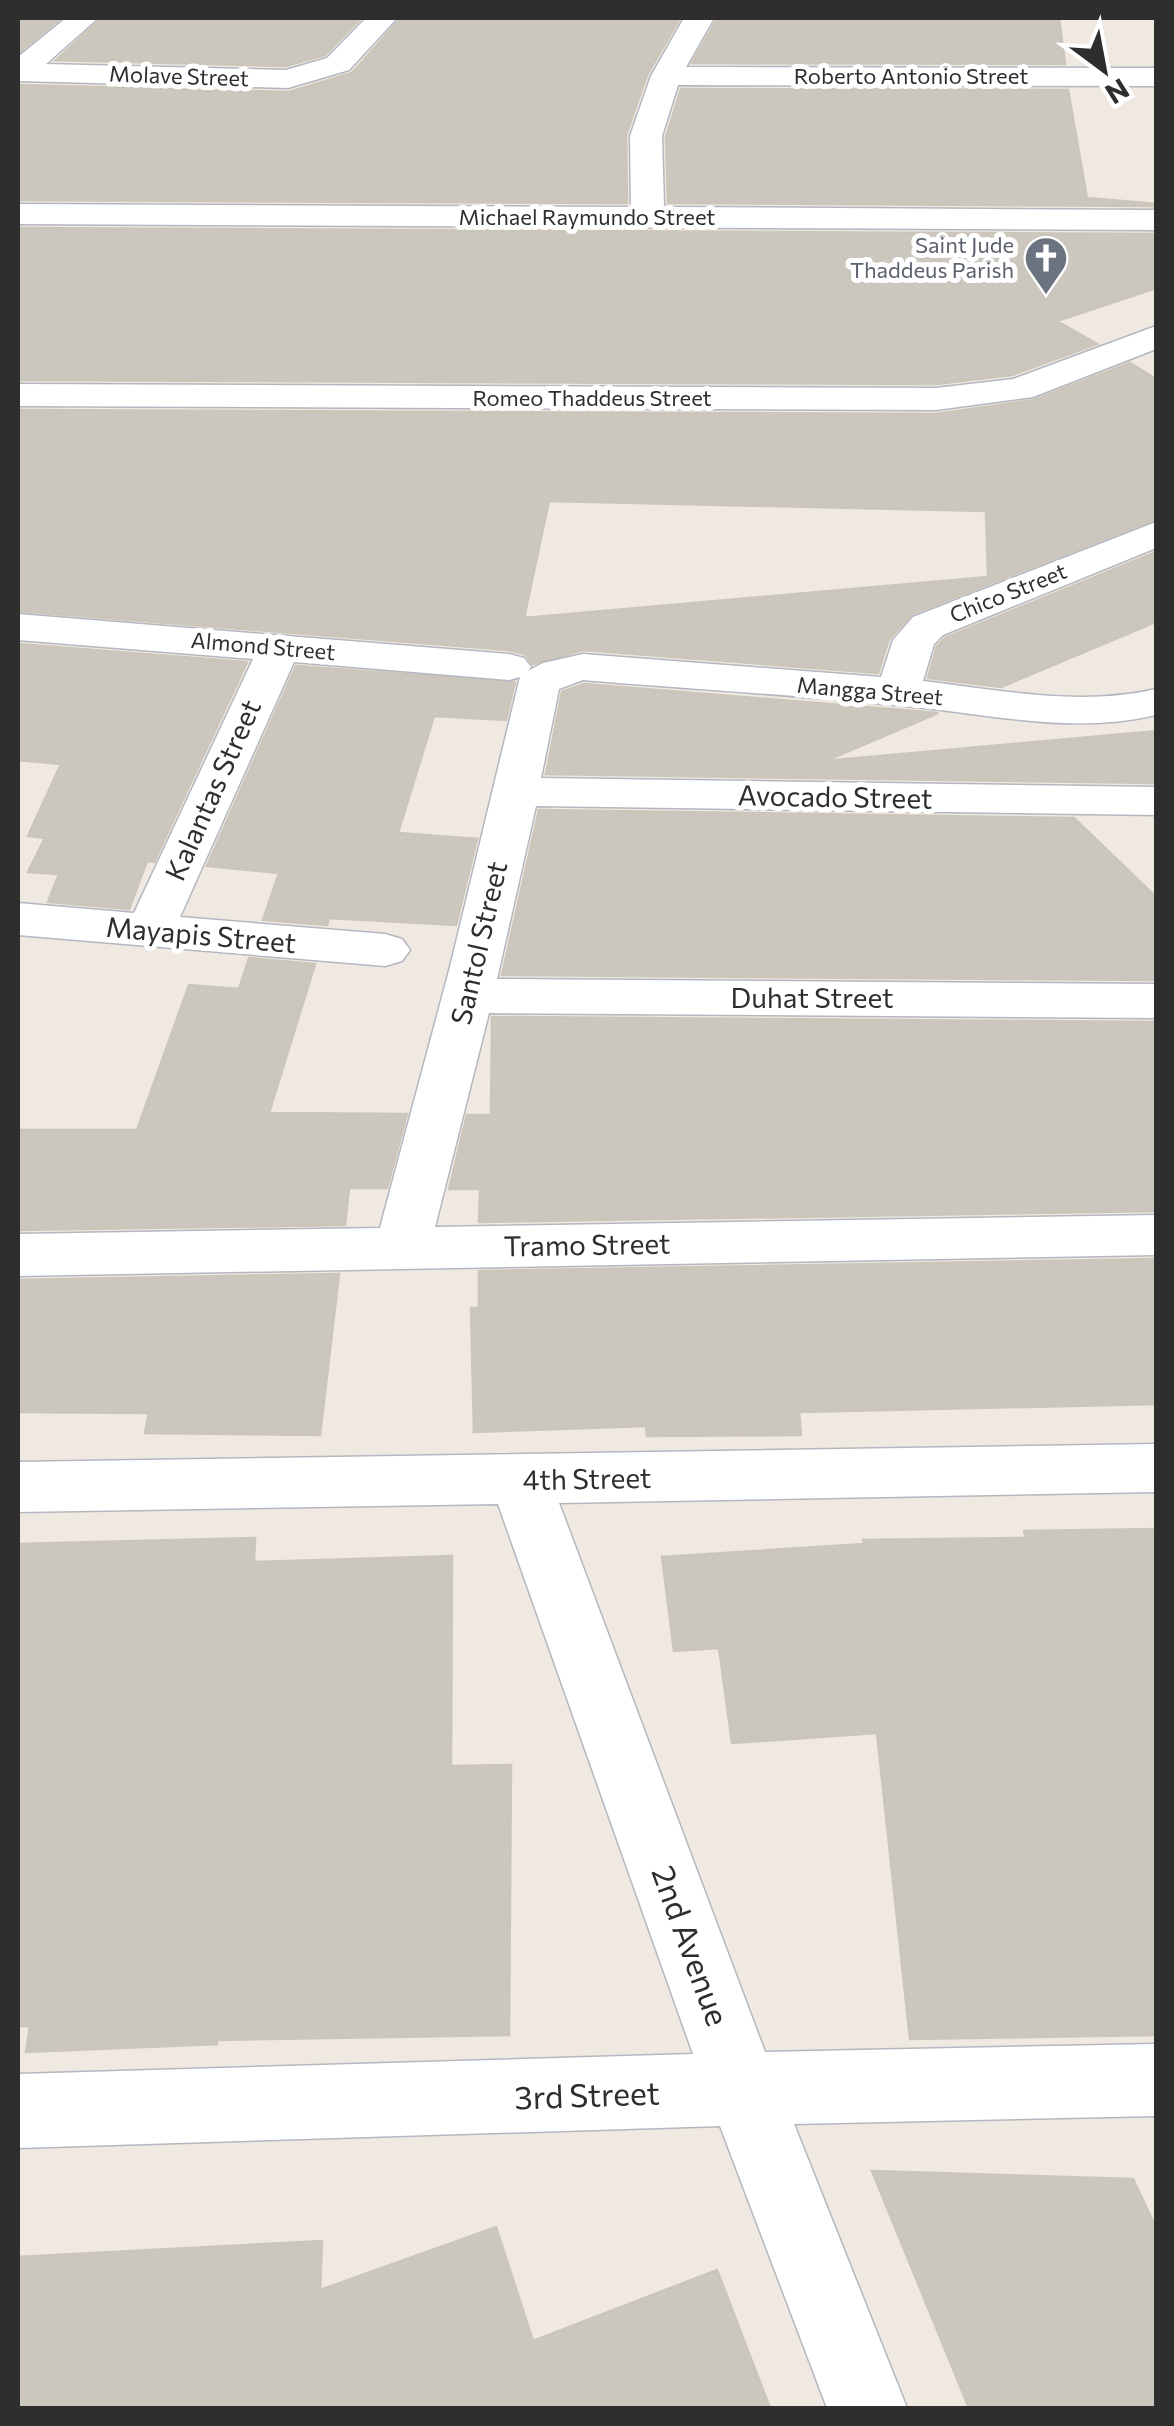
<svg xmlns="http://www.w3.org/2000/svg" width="1174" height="2426" font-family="Commissioner,sans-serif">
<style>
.building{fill:#cbc7bf;stroke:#cbc5ba;stroke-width:2.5;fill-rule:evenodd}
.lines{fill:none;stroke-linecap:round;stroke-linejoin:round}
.minor-casing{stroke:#b4b7c1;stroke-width:3}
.minor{fill:#fff;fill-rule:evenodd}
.labels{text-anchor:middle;stroke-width:10;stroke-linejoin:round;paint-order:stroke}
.far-street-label{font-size:22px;fill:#2e2e2e;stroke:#fff}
.far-worship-label{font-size:22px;fill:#5b616d;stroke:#fff;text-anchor:end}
.street-label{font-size:28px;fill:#2e2e2e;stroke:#fff}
.near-street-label{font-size:32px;fill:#2e2e2e;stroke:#fff}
</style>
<rect width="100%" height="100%" fill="#efe9e1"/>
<path class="building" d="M18 18H61L18 53Z
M102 18H361L325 55 286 66 56 60Z
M401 18H680L647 75 626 135 627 203 18 200V85L289 92 352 73Z
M718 18H1059L1065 64 692 63Z
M681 89 1068 90 1087 198 1156 204V206L668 203 666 137Z
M18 228 1156 234V288L1057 321 1097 344 1012 375 936 384 18 380Z
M1130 363 1156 379V519L912 614 889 639 878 673 583 650 533 664 525 654 509 650 18 611V410L936 414 1034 400ZM549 501 986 511 988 577 524 618Z
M1156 552V622L1001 687 928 678 937 646 945 638Z
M18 644 247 662 154 862 147 861 129 909 48 902 59 874 28 872 45 838 28 836 61 764 18 760Z
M296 666 515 682 506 720 434 716 398 833 477 839 456 925 329 918 327 925 263 920 279 873 207 866Z
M584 684 938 713 825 761 1156 731V783L546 774 562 692Z
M539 810 1074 818 1156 897V980L502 975Z
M249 958 315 964 269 1113 407 1114 387 1188H349L345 1225 18 1230V1130H137L189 985 239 989Z
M492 1017 1156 1022V1211L479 1222 480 1189H449L467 1115H491Z
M1156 1259V1404L799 1412 801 1435 647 1436 646 1426 474 1432 471 1308H479V1271Z
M339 1274 320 1435 145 1433 149 1413 18 1412V1280Z
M1156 1529V2035L910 2039 877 1733 732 1743 719 1648 674 1651 662 1557 864 1544 863 1540 1026 1538 1024 1531Z
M255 1538 254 1562 452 1556 451 1766 511 1765 509 2035 217 2040V2044L26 2052 30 2026H18V1544Z
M872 2171 1133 2179 1156 2228V2408H969Z
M496 2227 533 2341 717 2270 770 2408H18V2257L322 2241 320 2290Z"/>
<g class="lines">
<g class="minor-casing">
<path id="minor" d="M66 18H98L46 64 286 70 327 58 366 18H397L349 70 288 88 18 81V57Z
M684 18H714L686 67 1156 68V86L678 85 662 136 664 207 1156 210V230L18 224V204L631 207 630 136 651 76Z
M1156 326V349L1033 397 936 410 18 406V384L936 388 1013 379Z
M1156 522V548L943 635 934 644 923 681C1001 690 1078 707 1156 689V715C1072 735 990 714 905 706 798 695 690 689 583 680L559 689 541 778 1156 787V815L536 806 497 979 1156 984V1018L489 1013 435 1227 1156 1215V1255L18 1276V1234L380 1228 450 967 520 677 509 680 294 662 180 917 385 934 402 939 410 950 402 961 385 966 18 935V903L134 913 253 659 18 640V614L509 654 524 658 531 667 528 671 543 663 583 654 881 677 893 640 913 617Z
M1156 1444V1492L559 1503 765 2052 1156 2044V2116L794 2124 907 2408H827L720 2126 18 2148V2074L693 2054 498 1504 18 1512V1462Z"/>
</g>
<use href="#minor" class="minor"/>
</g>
<defs>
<g id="church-pin" transform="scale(2.25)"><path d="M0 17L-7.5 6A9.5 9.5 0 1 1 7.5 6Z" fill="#6b7280" stroke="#fff"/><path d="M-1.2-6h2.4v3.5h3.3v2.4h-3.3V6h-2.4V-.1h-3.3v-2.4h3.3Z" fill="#fff"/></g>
</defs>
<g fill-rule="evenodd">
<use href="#church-pin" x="1046" y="258"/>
</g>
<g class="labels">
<g class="far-street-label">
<text transform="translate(179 76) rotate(2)" y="8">Molave Street</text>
<text x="911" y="84">Roberto Antonio Street</text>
<text x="587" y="225">Michael Raymundo Street</text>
<text x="592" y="406">Romeo Thaddeus Street</text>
<text transform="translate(1008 593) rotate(-22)" y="8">Chico Street</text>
<text transform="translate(263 646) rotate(5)" y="8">Almond Street</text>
<text transform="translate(870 691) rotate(5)" y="8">Mangga Street</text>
</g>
<g class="far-worship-label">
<text x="1014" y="253">Saint Jude<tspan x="1014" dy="25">Thaddeus Parish</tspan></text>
</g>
<g class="street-label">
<text transform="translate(213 790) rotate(-66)" y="10">Kalantas Street</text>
<text transform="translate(835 797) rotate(1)" y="10">Avocado Street</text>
<text transform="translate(201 935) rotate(5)" y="10">Mayapis Street</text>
<text transform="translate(479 943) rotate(-77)" y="10">Santol Street</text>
<text x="812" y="1008">Duhat Street</text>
<text transform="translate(587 1245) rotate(-1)" y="10">Tramo Street</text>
<text transform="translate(587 1479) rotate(-1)" y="10">4th Street</text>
</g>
<g class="near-street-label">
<text transform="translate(690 1946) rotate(70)" y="11">2nd Avenue</text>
<text transform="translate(587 2096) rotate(-2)" y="11">3rd Street</text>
</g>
</g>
<rect width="1174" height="2426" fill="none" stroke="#2e2e2e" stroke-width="40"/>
<g transform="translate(1104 70) rotate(148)" stroke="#ffffff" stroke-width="8" paint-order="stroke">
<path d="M0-8L18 38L0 25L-18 38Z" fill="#2e2e2e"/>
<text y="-15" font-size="28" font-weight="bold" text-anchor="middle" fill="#2e2e2e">N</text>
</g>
</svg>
